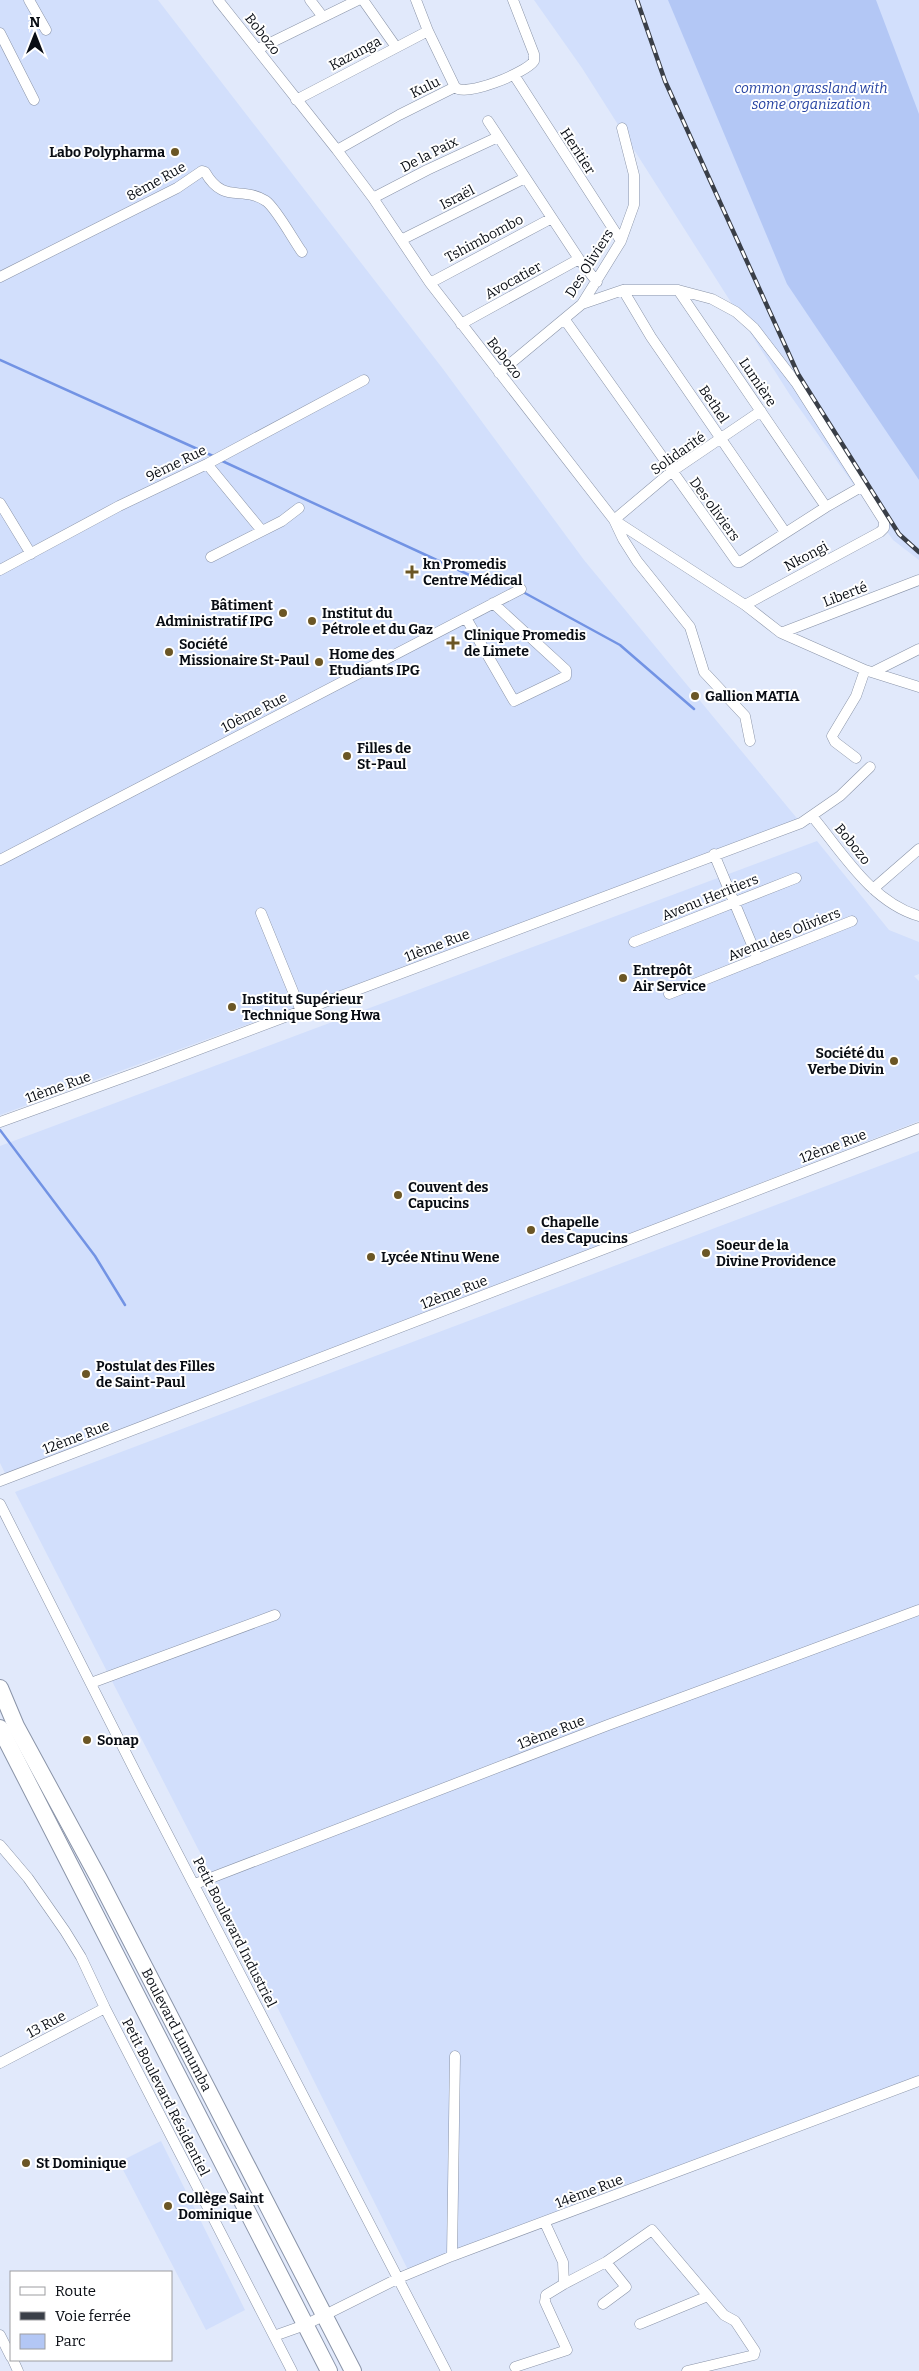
<svg xmlns="http://www.w3.org/2000/svg" width="919" height="2371" font-family="Bitter,serif">
<style>
.built{fill:#d2dffc}
.green{fill:#b3c7f5}
.lines{fill:none;stroke-linecap:round;stroke-linejoin:round}
.stream{stroke:#7293e4;stroke-width:2.5}
.minor-casing{stroke:#8a94a8;stroke-width:11}
.trunk-casing{stroke:#8a94a8;stroke-width:18}
.minor{stroke:#fff;stroke-width:10}
.trunk{stroke:#fff;stroke-width:16}
.rail-casing{stroke:#3a3f48;stroke-width:4.5}
.rail{stroke:#fff;stroke-width:2.5;stroke-dasharray:8;stroke-linecap:butt}
.poi-dot{fill:#6b5625;stroke:#fff;stroke-width:2}
.labels{text-anchor:middle;stroke-width:4;stroke-linejoin:round;paint-order:stroke}
.street-label{font-size:14px;fill:#090d14;stroke:#fff}
.park-label{font-size:14px;font-style:italic;fill:#2744a2;stroke:#fff}
.poi-label{font-size:14px;font-weight:bold;fill:#090d14;stroke:#fff;text-anchor:start}
</style>
<rect width="100%" height="100%" fill="#e1e9fb"/>
<path class="built" d="M0 0H158L443 369 584 560 800 822 0 1115Z
M534 0H919V560L893 540 790 395 582 68Z
M817 841 889 930 919 942V974L914 976 919 981V1121L7 1477 0 1463V1146Z
M919 1151V2079L408 2270 214 1880 15 1492Z
M161 2141 245 2310 206 2330 119 2162Z"/>
<path class="green" d="M668 0H876L919 114V480L787 284Z"/>
<g class="lines">
<path class="stream" d="M0 360 213 456
M220 460 491 585 507 583 516 588
M523 592 620 645 694 709
M0 1130 95 1256 125 1305"/>
<g class="minor-casing">
<path id="minor" d="M29 0 46 30
M218 0 337 150 373 198 430 283 614 520 623 539 637 561 690 627 704 672 745 716 750 741
M310 0 323 17
M363 0 396 47
M416 0 428 31 455 87
M0 33 34 100
M258 49 358 0
M514 75 621 241
M296 100 428 31
M488 121 579 259 597 282
M337 150 399 115 455 87C464 98 526 73 534 61V54L513 0
M373 198 427 170 498 137
M401 240 525 178
M0 277 177 188 202 171 205 172C224 205 241 185 266 201 276 208 294 241 302 252
M430 283 552 218
M623 290 651 337 785 532
M678 290 826 507 861 487
M582 304 623 290H678L712 299 736 312 754 328 797 384 884 521V528L880 532 745 605
M565 320 737 562H740L826 507
M461 324 579 259
M499 373 582 304 621 241 634 205V175L622 128
M207 464 262 531
M0 503 31 554
M614 520 745 605 781 633 865 670 919 687
M614 520 671 472 761 411
M211 557 282 521 299 508
M0 570 119 506 207 464 364 380
M466 618 514 701 566 676V670L493 603
M781 633 919 580
M873 672 919 649
M856 758 835 742 832 736 856 696 865 670
M812 816C842 852 871 902 919 916
M714 854 758 959
M0 860 521 589
M873 889 919 849
M261 913 301 1011
M634 942 796 878
M669 994 852 921
M0 1122 144 1070 801 823 840 796 870 767
M0 1481 919 1128
M0 1504 140 1781 446 2371
M91 1683 275 1615
M0 1845 28 1878 65 1931 81 1957 105 2008 292 2371
M195 1884 608 1725 919 1610
M0 2063 105 2008
M545 2223 563 2262 564 2284 606 2262 652 2230 724 2315 735 2321 755 2351 754 2355 687 2371
M452 2256 455 2056
M603 2304 626 2287 606 2262
M640 2324 708 2296
M0 2335 11 2357
M274 2336 305 2325 399 2278 452 2256 919 2081
M13 2360 18 2371
M515 2367 567 2350 545 2302 546 2295 564 2284"/>
</g>
<g class="trunk-casing">
<g id="trunk">
<path id="s1" d="M0 1688 16 1726 98 1877 353 2371"/>
<path d="M0 1728 329 2371"/>
</g>
</g>
<use href="#minor" class="minor"/>
<use href="#trunk" class="trunk"/>
<g class="rail-casing">
<path id="rail" d="M637 0 665 81 798 374 899 534 919 552"/>
</g>
<use href="#rail" class="rail"/>
</g>
<g class="poi-dot">
<circle cx="175" cy="152" r="5"/>
<path d="M409.5 564.5h5v5h5v5h-5v5h-5v-5h-5v-5h5z"/>
<circle cx="283" cy="613" r="5"/>
<circle cx="312" cy="621" r="5"/>
<path d="M450.5 635.5h5v5h5v5h-5v5h-5v-5h-5v-5h5z"/>
<circle cx="169" cy="652" r="5"/>
<circle cx="319" cy="662" r="5"/>
<circle cx="695" cy="696" r="5"/>
<circle cx="347" cy="756" r="5"/>
<circle cx="623" cy="978" r="5"/>
<circle cx="232" cy="1007" r="5"/>
<circle cx="894" cy="1061" r="5"/>
<circle cx="398" cy="1195" r="5"/>
<circle cx="531" cy="1230" r="5"/>
<circle cx="706" cy="1253" r="5"/>
<circle cx="371" cy="1257" r="5"/>
<circle cx="86" cy="1374" r="5"/>
<circle cx="87" cy="1740" r="5"/>
<circle cx="26" cy="2163" r="5"/>
<circle cx="168" cy="2206" r="5"/>
</g>
<g class="labels">
<g class="street-label">
<text transform="translate(263 34) rotate(52)" y="5">Bobozo</text>
<text transform="translate(355 53) rotate(-28)" y="5">Kazunga</text>
<text transform="translate(425 87) rotate(-26)" y="5">Kulu</text>
<text transform="translate(578 151) rotate(57)" y="5">Heritier</text>
<text transform="translate(429 154) rotate(-27)" y="5">De la Paix</text>
<text transform="translate(156 181) rotate(-29)" y="5">8ème Rue</text>
<text transform="translate(457 197) rotate(-27)" y="5">Israël</text>
<text transform="translate(484 238) rotate(-28)" y="5">Tshimbombo</text>
<text transform="translate(589 263) rotate(-58)" y="5">Des Oliviers</text>
<text transform="translate(513 280) rotate(-29)" y="5">Avocatier</text>
<text transform="translate(505 358) rotate(52)" y="5">Bobozo</text>
<text transform="translate(758 382) rotate(56)" y="5">Lumière</text>
<text transform="translate(714 404) rotate(56)" y="5">Bethel</text>
<text transform="translate(678 453) rotate(-35)" y="5">Solidarité</text>
<text transform="translate(176 463) rotate(-26)" y="5">9ème Rue</text>
<text transform="translate(715 509) rotate(54)" y="5">Des oliviers</text>
<text transform="translate(806 556) rotate(-28)" y="5">Nkongi</text>
<text transform="translate(845 594) rotate(-21)" y="5">Liberté</text>
<text transform="translate(254 712) rotate(-27)" y="5">10ème Rue</text>
<text transform="translate(853 844) rotate(51)" y="5">Bobozo</text>
<text transform="translate(710 897) rotate(-22)" y="5">Avenu Heritiers</text>
<text transform="translate(784 934) rotate(-22)" y="5">Avenu des Oliviers</text>
<text transform="translate(437 945) rotate(-21)" y="5">11ème Rue</text>
<text transform="translate(58 1087) rotate(-20)" y="5">11ème Rue</text>
<text transform="translate(833 1146) rotate(-21)" y="5">12ème Rue</text>
<text transform="translate(454 1292) rotate(-21)" y="5">12ème Rue</text>
<text transform="translate(76 1437) rotate(-21)" y="5">12ème Rue</text>
<text transform="translate(551 1732) rotate(-21)" y="5">13ème Rue</text>
<text transform="translate(235 1932) rotate(63)" y="5">Petit Boulevard Industriel</text>
<text transform="translate(46 2024) rotate(-28)" y="5">13 Rue</text>
<text dy="5" stroke="none"><textPath href="#s1" startOffset="385">Boulevard Lumumba</textPath></text>
<text transform="translate(166 2097) rotate(63)" y="5">Petit Boulevard Résidentiel</text>
<text transform="translate(589 2191) rotate(-21)" y="5">14ème Rue</text>
</g>
<g class="park-label">
<text x="811" y="93">common grassland with<tspan x="811" dy="16">some organization</tspan></text>
</g>
<g class="poi-label">
<text x="165" y="157" text-anchor="end">Labo Polypharma</text>
<text x="423" y="569">kn Promedis<tspan x="423" dy="16">Centre Médical</tspan></text>
<text x="273" y="610" text-anchor="end">Bâtiment<tspan x="273" dy="16">Administratif IPG</tspan></text>
<text x="322" y="618">Institut du<tspan x="322" dy="16">Pétrole et du Gaz</tspan></text>
<text x="464" y="640">Clinique Promedis<tspan x="464" dy="16">de Limete</tspan></text>
<text x="179" y="649">Société<tspan x="179" dy="16">Missionaire St-Paul</tspan></text>
<text x="329" y="659">Home des<tspan x="329" dy="16">Etudiants IPG</tspan></text>
<text x="705" y="701">Gallion MATIA</text>
<text x="357" y="753">Filles de<tspan x="357" dy="16">St-Paul</tspan></text>
<text x="633" y="975">Entrepôt<tspan x="633" dy="16">Air Service</tspan></text>
<text x="242" y="1004">Institut Supérieur<tspan x="242" dy="16">Technique Song Hwa</tspan></text>
<text x="884" y="1058" text-anchor="end">Société du<tspan x="884" dy="16">Verbe Divin</tspan></text>
<text x="408" y="1192">Couvent des<tspan x="408" dy="16">Capucins</tspan></text>
<text x="541" y="1227">Chapelle<tspan x="541" dy="16">des Capucins</tspan></text>
<text x="716" y="1250">Soeur de la<tspan x="716" dy="16">Divine Providence</tspan></text>
<text x="381" y="1262">Lycée Ntinu Wene</text>
<text x="96" y="1371">Postulat des Filles<tspan x="96" dy="16">de Saint-Paul</tspan></text>
<text x="97" y="1745">Sonap</text>
<text x="36" y="2168">St Dominique</text>
<text x="178" y="2203">Collège Saint<tspan x="178" dy="16">Dominique</tspan></text>
</g>
</g>
<rect x="10" y="2271" width="162" height="90" fill="#ffffff" stroke="#9d9ea1"/>
<rect x="20" y="2287" width="25" height="8" fill="#ffffff" stroke="#9d9ea1"/>
<text x="55" y="2296" font-size="15" fill="#090d14">Route</text>
<rect x="20" y="2312" width="25" height="8" fill="#3a3f48" stroke="#9d9ea1"/>
<text x="55" y="2321" font-size="15" fill="#090d14">Voie ferrée</text>
<rect x="20" y="2334" width="25" height="15" fill="#b3c7f5" stroke="#9d9ea1"/>
<text x="55" y="2346" font-size="15" fill="#090d14">Parc</text>
<g transform="translate(35 35)" stroke="#ffffff" stroke-width="4" paint-order="stroke">
<path d="M0-4L9 19L0 12L-9 19Z" fill="#090d14"/>
<text y="-8" font-size="14" font-weight="bold" text-anchor="middle" fill="#090d14">N</text>
</g>
</svg>
